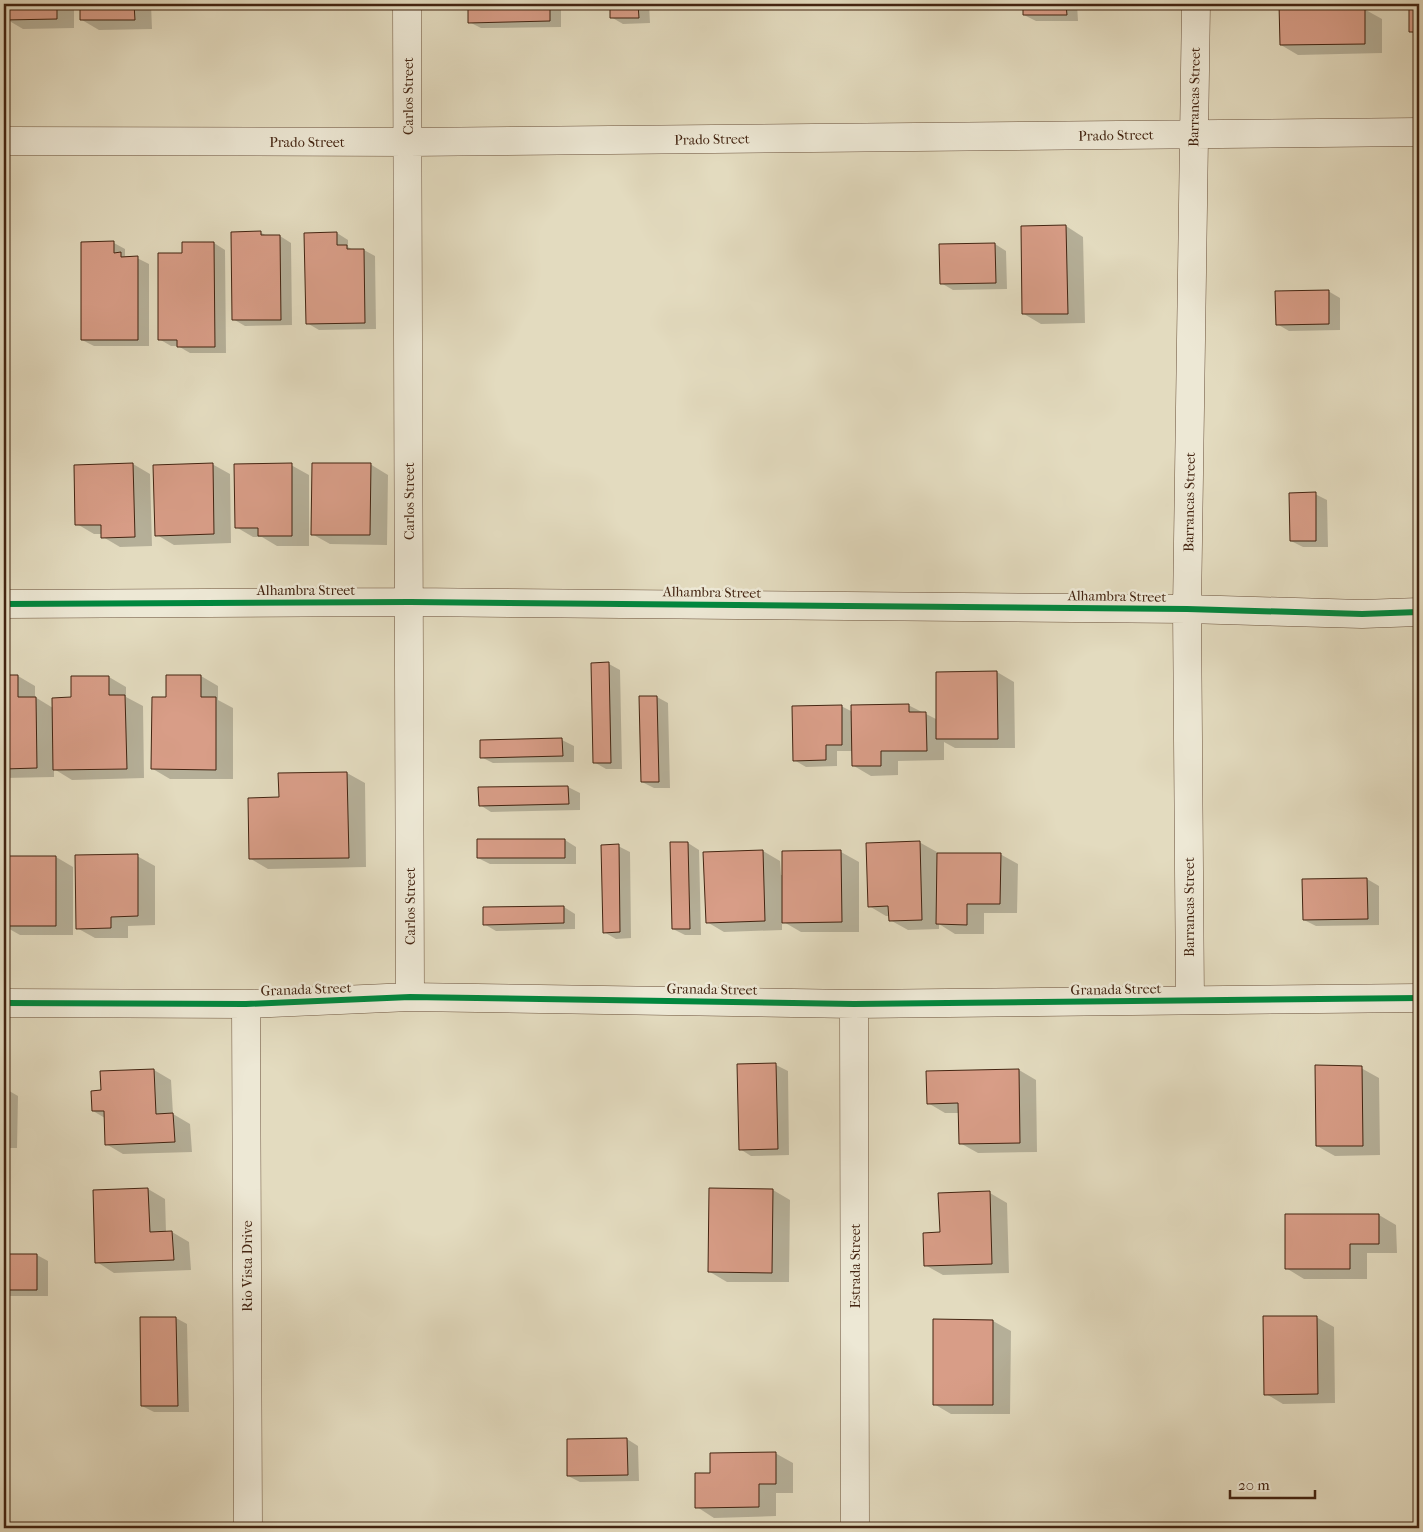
<svg xmlns="http://www.w3.org/2000/svg" width="1423" height="1532" font-family="'IM FELL French Canon',serif">
<style>
.shadow{fill:#0003}
.building{fill:#d89d87;stroke:#432411}
.lines{fill:none;stroke-linecap:round;stroke-linejoin:round}
.minor-casing{stroke:#6b523c;stroke-width:29}
.minor{stroke:#ede8d5;stroke-width:28}
.cycleway-casing{stroke:#ede8d5;stroke-width:9}
.cycleway{stroke:#00873e;stroke-width:6}
.labels{text-anchor:middle;stroke-width:5;stroke-linejoin:round;paint-order:stroke}
.street-label{font-size:14px;fill:#432411;stroke:#ede8d5}
</style>
<rect width="100%" height="100%" fill="#e3dbbf"/>
<filter id="stains"><feTurbulence type="fractalNoise" baseFrequency=".004" numOctaves="4"/><feColorMatrix values="0 0 0 0 .2 0 0 0 0 .09 0 0 0 0 .02 0 0 0 .5 -.17"/></filter>
<radialGradient id="worn" r=".72"><stop offset=".6" stop-color="#630" stop-opacity="0"/><stop offset="1" stop-color="#630" stop-opacity=".3"/></radialGradient>
<path class="shadow" d="M6 4H74V28L23 29 6 19Z
M82 4H151L152 29 99 30 82 20Z
M469 4H561V27L481 28 469 22Z
M611 4H649L650 23 623 24 611 17Z
M1024 4H1077L1078 21H1036L1024 15Z
M1280 4H1356V9H1364L1382 19V53L1298 55 1281 45Z
M1410 4H1419V37L1410 31Z
M1066 226 1083 237 1085 323 1041 324 1024 314Z
M260 232 267 236H280L291 243 292 325 245 326 233 319Z
M337 233 348 240V247L353 250H364L375 256 376 329 319 330 307 323Z
M114 243 125 249V256L137 258 149 264V346H94L82 340Z
M214 243 225 250 226 353H190L178 346H171L159 339 183 254Z
M995 244 1006 251 1007 289 953 290 941 283Z
M1328 291 1340 298V330L1289 331 1277 324Z
M133 464 150 474 152 546 120 547 103 537 102 534H94L77 524Z
M212 464 230 474 231 543 174 545 157 535Z
M370 464 388 475 387 545 330 544 312 534Z
M291 465 309 475V546H277L262 537H253L236 527Z
M1315 494 1327 500 1328 547H1303L1291 541Z
M609 664 620 670 622 769H606L594 762Z
M997 672 1014 682 1015 748H955L944 742V760L898 761V775L871 776 854 766 853 751H837V766L806 767 794 760 841 706 853 712 908 705 938 720Z
M4 676H18L35 686V697L53 708 109 677 126 687V697L143 706 144 778 72 780 54 769V777L4 778Z
M201 676 218 686V700L233 708V779H170L153 769 167 698Z
M657 697 668 703 670 788H654L642 782Z
M562 740 574 746V762L493 763 481 757Z
M347 773 365 783 366 867 268 869 251 859 280 798 279 774Z
M568 787 580 793V810L491 812 480 805V788Z
M565 840 576 847V864H490L478 858Z
M919 842 937 852V854H1000L1018 864 1017 913H984V934H955L939 924V929L908 930 890 920V916H886L869 906Z
M688 843 699 850 701 935H685L673 929Z
M618 846 630 852 631 938 616 939 604 932Z
M763 851 780 861 781 875H783V852H841L859 862V932H801L782 921V930L724 932 707 922Z
M137 856 155 866V925L128 926V938H95L77 928Z
M4 857H56L73 867V935H20L4 926Z
M1367 879 1379 886V925L1316 926 1304 920Z
M564 907 575 914V929L496 931 484 924Z
M738 1065H776L788 1071 789 1155 751 1156 740 1149Z
M1361 1068 1379 1078 1380 1155 1335 1156 1317 1146Z
M154 1070 171 1080 173 1114 190 1124 192 1152 123 1154 106 1144 105 1118 93 1111 102 1091Z
M1019 1070 1036 1080 1037 1152 978 1153 960 1143V1113H945L928 1103Z
M4 1088 18 1096 17 1148H4Z
M148 1189 165 1199 166 1232H172L189 1242 191 1270 114 1273 97 1262Z
M773 1190 790 1200 789 1282H727L710 1272Z
M990 1193 1007 1203 1009 1273 943 1275 925 1265 941 1233Z
M1287 1215H1379L1396 1225 1397 1253H1367V1279H1304L1286 1268Z
M4 1255H37L48 1261V1296H4Z
M1316 1317 1334 1327 1335 1403 1283 1404 1266 1394Z
M176 1318 187 1324 189 1412H154L142 1406Z
M934 1321H993L1011 1331 1010 1414H951L934 1404Z
M627 1439 638 1446 639 1481 580 1482 568 1476Z
M775 1453 793 1463V1493H776V1516L714 1518 697 1507 711 1474Z"/>
<path class="building" d="M4 4H57V19L4 20Z
M80 4H134L135 20H80Z
M468 4H550V21L468 23Z
M610 4H638L639 18H610Z
M1023 4H1066L1067 15H1023Z
M1279 4H1339V8H1365V44L1280 45Z
M1409 4H1419V32H1409Z
M1066 225 1068 314H1022L1021 226Z
M261 231V235H280L281 320H232L231 232Z
M337 232V245H347V249H364L365 323 306 324 304 233Z
M114 241V253L121 252V257L138 256V340H81V242Z
M182 242H214L215 347H177V340H158V253H182Z
M995 243 996 283 940 284 939 244Z
M1329 290V324L1276 325 1275 291Z
M133 463 135 537 101 538V525H75L74 465Z
M213 463 214 534 155 536 153 465Z
M292 463V536H258V528H235L234 464Z
M312 463H371L370 535H311Z
M1316 492V541H1290L1289 493Z
M609 662 611 763H593L591 663Z
M997 671 998 739H936V672Z
M4 675H18V697H36L37 768 4 769Z
M166 675H201V697H216V770L151 769 152 697H166Z
M71 676H109V695H125L127 769 53 770 52 698 71 697Z
M639 696H657L659 782H641Z
M909 704V712H926L927 751H881V766H852L851 705Z
M842 705V745H826V760L793 761 792 706Z
M562 738 563 756 480 758V740Z
M347 772 349 858 249 859 248 798 279 797 278 773Z
M568 786 569 804 479 806 478 787Z
M477 839H565V858H477Z
M920 841 922 920 889 921 888 906 868 907 866 843Z
M670 842H688L690 929H672Z
M619 844 620 932 603 933 601 845Z
M763 850 765 921 706 923 703 852Z
M841 850 842 922 782 923V851Z
M937 853H1001L1000 904H967V925L936 924Z
M138 854V916L111 917V928L76 929 75 855Z
M4 856H56V926H4Z
M1367 878 1368 919 1303 920 1302 879Z
M564 906V923L483 925V907Z
M776 1063 778 1149 739 1150 737 1064Z
M1315 1065 1362 1066 1363 1146H1316Z
M154 1069 156 1114 173 1113 175 1142 105 1145 104 1111H92L91 1091 101 1090 100 1071Z
M1019 1069 1020 1143 959 1144 958 1103 927 1104 926 1071Z
M148 1188 150 1232 172 1231 174 1260 95 1263 93 1190Z
M709 1188 773 1189 772 1273 708 1272Z
M990 1191 992 1264 924 1266 923 1233 940 1232 938 1193Z
M1285 1214H1379V1244H1350V1269H1285Z
M4 1254H37V1290H4Z
M1263 1316H1317L1318 1394 1264 1395Z
M140 1317H176L178 1406H141Z
M933 1319 993 1320V1405H933Z
M627 1438 628 1475 567 1476V1439Z
M776 1452V1484H759V1507L695 1508V1473H710V1453Z"/>
<g class="lines">
<g class="minor-casing">
<path id="minor" d="M407 4 410 997
M4 141 409 142 1419 132
M4 604 410 602 1187 609 1362 614 1419 612
M1190 1000 1187 609 1196 4
M4 1003 246 1004 410 997 854 1004 1419 998
M246 1004 248 1528
M854 1004 855 1528"/>
</g>
<use href="#minor" class="minor"/>
<g class="cycleway-casing">
<path id="cycleway" d="M4 604 410 602 1187 609 1362 614 1419 612
M4 1003 246 1004 410 997 854 1004 1419 998"/>
</g>
<use href="#cycleway" class="cycleway"/>
</g>
<g class="labels">
<g class="street-label">
<text transform="translate(408 96) rotate(-90)" y="5">Carlos Street</text>
<text transform="translate(1194 97) rotate(-89)" y="5">Barrancas Street</text>
<text transform="translate(1116 135) rotate(-1)" y="5">Prado Street</text>
<text transform="translate(712 139) rotate(-1)" y="5">Prado Street</text>
<text x="307" y="147">Prado Street</text>
<text transform="translate(409 501) rotate(-90)" y="5">Carlos Street</text>
<text transform="translate(1189 502) rotate(-89)" y="5">Barrancas Street</text>
<text x="306" y="595">Alhambra Street</text>
<text transform="translate(712 592) rotate(1)" y="5">Alhambra Street</text>
<text transform="translate(1117 596) rotate(1)" y="5">Alhambra Street</text>
<text transform="translate(410 906) rotate(-90)" y="5">Carlos Street</text>
<text transform="translate(1189 907) rotate(-90)" y="5">Barrancas Street</text>
<text transform="translate(306 989) rotate(-2)" y="5">Granada Street</text>
<text transform="translate(712 989) rotate(1)" y="5">Granada Street</text>
<text transform="translate(1116 989) rotate(-1)" y="5">Granada Street</text>
<text transform="translate(247 1266) rotate(-90)" y="5">Rio Vista Drive</text>
<text transform="translate(855 1266) rotate(-90)" y="5">Estrada Street</text>
</g>
</g>
<rect width="1423" height="1532" fill="none" stroke="#e3dbbf" stroke-width="20"/>
<rect x="5" y="5" width="1413" height="1522" fill="none" stroke="#432411" stroke-width="2.5"/>
<rect x="10" y="10" width="1403" height="1512" fill="none" stroke="#432411"/>
<path d="M1230 1490v8h85v-8" fill="none" stroke="#432411" stroke-width="2.5"/>
<text x="1238" y="1490" font-size="15" fill="#432411" stroke="#ede8d5" stroke-width="4" paint-order="stroke">20 m</text>
<rect width="100%" height="100%" filter="url(#stains)"/>
<rect width="100%" height="100%" fill="url(#worn)"/>
</svg>
